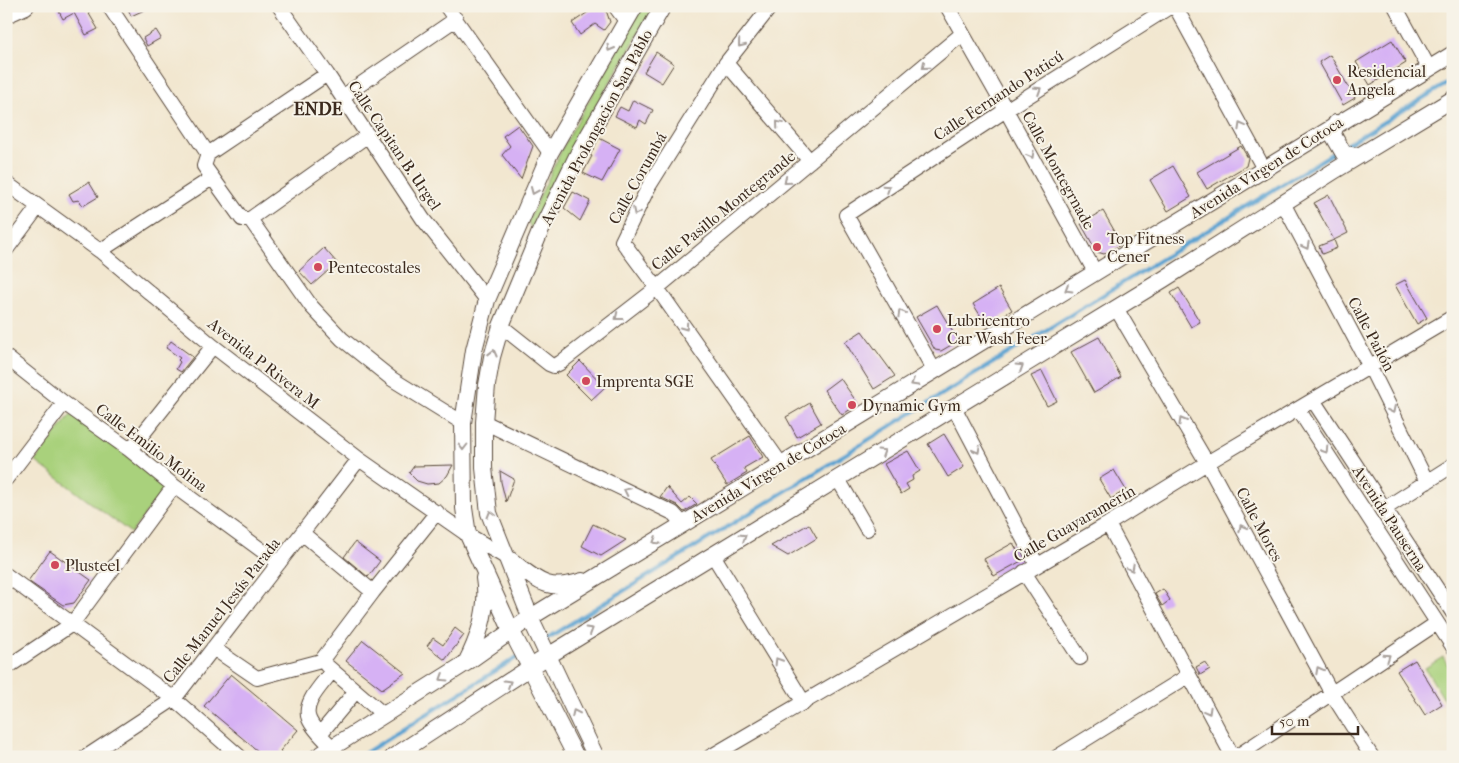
<svg xmlns="http://www.w3.org/2000/svg" width="1459" height="763" font-family="'IM FELL French Canon',serif">
<style>
.green{fill:#a9d17c;stroke:#727e4d}
.lines{fill:none;stroke-linecap:round;stroke-linejoin:round}
.stream{stroke:#5ba3d1;stroke-width:4}
.building{fill:#d6b1f4}
.minor-casing{stroke:#564639;stroke-width:16}
.major-casing{stroke:#564639;stroke-width:18}
.minor{stroke:#fff;stroke-width:14}
.major{stroke:#fff;stroke-width:16}
.oneway{stroke:#a79f9a}
.poi-dot{fill:#d1495b;stroke:#f7f3e8;stroke-width:2}
.labels{text-anchor:middle;stroke-width:4;stroke-linejoin:round;paint-order:stroke}
.poi-label{font-size:16px;fill:#3b2a1e;stroke:#f7f3e8;text-anchor:start}
.street-label{font-size:16px;fill:#3b2a1e;stroke:#f7f3e8}
.neighbourhood-label{font-size:18px;font-weight:bold;fill:#3b2a1e;stroke:#f7f3e8}
</style>
<rect width="100%" height="100%" fill="#f7f3e8"/>
<filter id="ink" filterUnits="userSpaceOnUse"><feTurbulence type="fractalNoise" baseFrequency=".02" numOctaves="2"/><feDisplacementMap in="SourceGraphic" scale="10" xChannelSelector="R" yChannelSelector="G"/><feConvolveMatrix kernelMatrix="1 2 1 2 8 2 1 2 1" color-interpolation-filters="sRGB"/></filter>
<filter id="wash" filterUnits="userSpaceOnUse"><feTurbulence type="fractalNoise" baseFrequency=".0096" numOctaves="4" result="noise"/><feDisplacementMap in="SourceGraphic" scale="20" xChannelSelector="R" yChannelSelector="G"/><feGaussianBlur stdDeviation="1.12" result="paint"/><feColorMatrix in="noise" values="0 0 0 0 0 0 0 0 0 0 0 0 0 0 0 0 0 1.4 0 .05"/><feComposite in="paint" operator="in"/></filter>
<g filter="url(#wash)">
<rect width="100%" height="100%" fill="#f2e7d0"/>
<path class="green" d="M642 6H655L590 116 536 226 530 227 528 221 564 145Z
M71 414 167 486 131 533 35 461Z
M1443 657 1453 673V697L1445 701 1425 668Z"/>
<g class="lines">
<path class="stream" d="M1344 146 1453 80
M544 640 1338 150
M359 757 519 656"/>
</g>
<g id="blocks">
<path class="building" d="M56 6H86L85 7 98 29 86 35 74 13 63 19Z
M127 6H153L131 16Z
M597 6H602L607 13 610 22 604 30 595 24 580 35 572 23Z
M156 30 161 38 147 46 143 38Z
M1392 40 1406 63 1370 85 1356 62Z
M656 52 674 64 662 83 644 72Z
M1330 55 1355 98 1343 105 1319 62Z
M633 100 653 110 646 124 640 120 637 127 615 116 620 107 628 111Z
M518 125 533 146 521 179 502 155 510 146 503 136Z
M599 138 620 149 602 182 583 173 592 156 590 155Z
M1241 146 1248 158 1246 166 1207 189 1197 172Z
M1173 166 1191 197 1168 211 1150 180Z
M89 182 98 197 83 206 79 200 73 201 69 194Z
M573 192 590 201 580 221 564 208Z
M1329 195 1348 233 1334 240 1314 203Z
M1103 211 1122 244 1104 254 1097 252 1081 224Z
M1334 240 1337 248 1322 254 1319 246Z
M324 248 337 263 312 285 299 271Z
M1405 280 1427 318 1417 324 1395 285Z
M999 288 1012 310 987 326 973 304Z
M1179 288 1200 322 1191 327 1171 293Z
M937 305 958 341 941 351 935 350 916 317Z
M862 331 895 376 874 389 845 342Z
M1099 337 1121 377 1094 393 1071 352Z
M171 341 193 357 181 372 176 369 180 362 178 360 180 358 166 348Z
M580 361 605 387 591 400 566 375Z
M1042 371 1057 401 1047 406 1031 376Z
M840 378 858 404 842 415 824 390Z
M810 403 821 423 797 437 786 417Z
M944 434 964 467 948 477 928 444Z
M750 436 763 457 744 468 747 473 727 485 711 460Z
M908 451 920 471 912 476 913 480 906 484 909 489 901 494 884 464Z
M453 465 447 476 439 483 427 484 417 481 409 473 414 466Z
M1114 470 1126 490 1111 499 1099 479Z
M500 471 514 479 506 502 501 482Z
M667 487 682 504 690 497 697 504 684 512 677 505 660 497Z
M593 524 626 540 601 556 582 546Z
M809 524 817 538 788 556 771 546Z
M355 542 380 561 368 577 344 557Z
M1013 543 1023 560 994 576 984 559Z
M50 551 91 580 74 603 63 605 28 581Z
M1163 589 1170 600 1162 606 1155 594Z
M455 628 464 635 445 660 427 646 433 638 443 645Z
M363 640 405 673 382 689 346 661Z
M1415 660 1442 704 1425 715 1397 671Z
M1205 662 1210 669 1200 675 1196 667Z
M231 674 298 730 280 751 286 757H255L259 752 204 706Z"/>
</g>
</g>
<g filter="url(#ink)">
<use href="#blocks" fill-opacity="0" stroke="#564639" stroke-width="1"/>
<g class="lines">
<g class="minor-casing">
<path id="minor" d="M109 6 208 154 204 166 242 219H250L311 306 342 339 392 379 463 423
M279 6 327 74 423 219 487 300
M446 6 550 153
M615 6 626 21
M771 6 726 63 649 186 622 241 657 288 781 464
M947 6 1006 110 1095 272
M1175 6 1264 169
M1395 6 1429 68
M726 63 810 161
M342 97 456 19
M208 154 327 74
M6 183 100 251 213 346 359 459 468 535 509 559
M1283 203 1370 367 1427 482
M250 219 368 135
M6 250 38 207
M100 251 212 178
M1116 308 1207 463 1332 694 1372 757
M501 326 549 364 554 366 560 363 657 288 962 34
M6 357 64 403 130 450 174 486 279 563
M934 370 846 215 1006 110 1171 6
M1313 400 1453 613
M954 407 1037 565
M1298 409 1453 647
M484 422 673 513 683 524
M130 450 213 346
M6 479 64 403
M838 479 867 529
M1384 509 1453 465
M1108 524 1233 757
M302 533 373 592
M713 555 804 703
M1024 572 1080 658
M6 575 174 699 240 757
M213 648 257 678 321 661 373 592 437 512
M326 665 384 715
M6 668 72 624 174 486
M320 734 356 691
M332 747C324 739 313 729 309 719 302 703 323 684 332 671
M86 757 174 699 359 459
M710 757 1108 524 1207 463 1453 317
M1057 757 1188 676
M1236 757 1437 623"/>
</g>
<g class="major-casing">
<path id="major" d="M6 15 26 6
M1336 123 1333 135 1344 154 1357 156
M509 559C537 580 546 593 582 581
M466 663C480 636 489 608 484 578
M317 757 466 663 531 617 1453 54
M393 757 548 656 1164 279 1334 171 1453 99
M576 757 512 632 468 535 464 508 463 423 474 350 487 300 550 153 635 6
M596 757 533 624 489 513 484 468V422L487 385 492 357 501 326 540 232 580 150 663 6"/>
</g>
<use href="#minor" class="minor"/>
<use href="#major" class="major"/>
</g>
<defs><path id="oneway-chevron" d="M-2-3.5L2.5 0L-2 3.5" fill="none" stroke-width="1.6" stroke-linecap="round" stroke-linejoin="round" transform="scale(1.25)"/></defs>
<g class="oneway">
<use href="#oneway-chevron" transform="translate(741 44) rotate(129)"/>
<use href="#oneway-chevron" transform="translate(610 48) rotate(120)"/>
<use href="#oneway-chevron" transform="translate(925 66) rotate(140)"/>
<use href="#oneway-chevron" transform="translate(1038 90) rotate(-32)"/>
<use href="#oneway-chevron" transform="translate(779 124) rotate(-130)"/>
<use href="#oneway-chevron" transform="translate(1241 126) rotate(-119)"/>
<use href="#oneway-chevron" transform="translate(1031 155) rotate(61)"/>
<use href="#oneway-chevron" transform="translate(787 181) rotate(141)"/>
<use href="#oneway-chevron" transform="translate(887 188) rotate(-33)"/>
<use href="#oneway-chevron" transform="translate(534 191) rotate(113)"/>
<use href="#oneway-chevron" transform="translate(636 212) rotate(116)"/>
<use href="#oneway-chevron" transform="translate(1306 246) rotate(62)"/>
<use href="#oneway-chevron" transform="translate(1068 289) rotate(149)"/>
<use href="#oneway-chevron" transform="translate(901 313) rotate(-120)"/>
<use href="#oneway-chevron" transform="translate(618 317) rotate(142)"/>
<use href="#oneway-chevron" transform="translate(685 327) rotate(55)"/>
<use href="#oneway-chevron" transform="translate(493 353) rotate(-76)"/>
<use href="#oneway-chevron" transform="translate(1020 367) rotate(-32)"/>
<use href="#oneway-chevron" transform="translate(914 383) rotate(149)"/>
<use href="#oneway-chevron" transform="translate(1392 410) rotate(64)"/>
<use href="#oneway-chevron" transform="translate(1182 421) rotate(-120)"/>
<use href="#oneway-chevron" transform="translate(463 447) rotate(90)"/>
<use href="#oneway-chevron" transform="translate(977 450) rotate(62)"/>
<use href="#oneway-chevron" transform="translate(1325 450) rotate(57)"/>
<use href="#oneway-chevron" transform="translate(882 452) rotate(-32)"/>
<use href="#oneway-chevron" transform="translate(627 491) rotate(-154)"/>
<use href="#oneway-chevron" transform="translate(491 514) rotate(-106)"/>
<use href="#oneway-chevron" transform="translate(1242 528) rotate(-118)"/>
<use href="#oneway-chevron" transform="translate(743 537) rotate(-32)"/>
<use href="#oneway-chevron" transform="translate(656 541) rotate(148)"/>
<use href="#oneway-chevron" transform="translate(1131 568) rotate(62)"/>
<use href="#oneway-chevron" transform="translate(590 630) rotate(-31)"/>
<use href="#oneway-chevron" transform="translate(1387 657) rotate(-34)"/>
<use href="#oneway-chevron" transform="translate(778 661) rotate(-122)"/>
<use href="#oneway-chevron" transform="translate(1319 670) rotate(-118)"/>
<use href="#oneway-chevron" transform="translate(443 678) rotate(148)"/>
<use href="#oneway-chevron" transform="translate(508 683) rotate(-31)"/>
<use href="#oneway-chevron" transform="translate(1208 711) rotate(61)"/>
<use href="#oneway-chevron" transform="translate(575 713) rotate(-115)"/>
</g>
</g>
<g class="poi-dot">
<circle cx="1337" cy="80" r="5"/>
<circle cx="1097" cy="247" r="5"/>
<circle cx="318" cy="267" r="5"/>
<circle cx="937" cy="329" r="5"/>
<circle cx="586" cy="381" r="5"/>
<circle cx="852" cy="405" r="5"/>
<circle cx="55" cy="565" r="5"/>
</g>
<g class="labels">
<g class="poi-label">
<text x="1347" y="77">Residencial<tspan x="1347" dy="18">Angela</tspan></text>
<text x="1107" y="244">Top Fitness<tspan x="1107" dy="18">Cener</tspan></text>
<text x="328" y="273">Pentecostales</text>
<text x="947" y="326">Lubricentro<tspan x="947" dy="18">Car Wash Feer</tspan></text>
<text x="596" y="387">Imprenta SGE</text>
<text x="862" y="411">Dynamic Gym</text>
<text x="65" y="571">Plusteel</text>
</g>
<g class="street-label">
<text transform="translate(998 95) rotate(-33)" y="6">Calle Fernando Paticú</text>
<text transform="translate(596 127) rotate(-62)" y="6">Avenida Prolongacion San Pablo</text>
<text transform="translate(395 145) rotate(56)" y="6">Calle Capitan B. Urgel</text>
<text transform="translate(1266 167) rotate(-32)" y="6">Avenida Virgen de Cotoca</text>
<text transform="translate(1059 170) rotate(61)" y="6">Calle Montegrnade</text>
<text transform="translate(637 178) rotate(-61)" y="6">Calle Corumbá</text>
<text transform="translate(723 210) rotate(-39)" y="6">Calle Pasillo Montegrande</text>
<text transform="translate(1372 334) rotate(62)" y="6">Calle Pailón</text>
<text transform="translate(264 363) rotate(38)" y="6">Avenida P Rivera M</text>
<text transform="translate(152 447) rotate(37)" y="6">Calle Emilio Molina</text>
<text transform="translate(768 472) rotate(-31)" y="6">Avenida Virgen de Cotoca</text>
<text transform="translate(1390 518) rotate(57)" y="6">Avenida Pauserna</text>
<text transform="translate(1074 523) rotate(-30)" y="6">Calle Guayaramerín</text>
<text transform="translate(1260 524) rotate(62)" y="6">Calle Mores</text>
<text transform="translate(221 610) rotate(-52)" y="6">Calle Manuel Jesús Parada</text>
</g>
<g class="neighbourhood-label">
<text x="318" y="115">ENDE</text>
</g>
</g>
<rect width="1459" height="763" fill="none" stroke="#f7f3e8" stroke-width="25"/>
<path d="M1272 726v8h86v-8" fill="none" stroke="#3b2a1e" stroke-width="2.5"/>
<text x="1279" y="726" font-size="15" fill="#3b2a1e" stroke="#f7f3e8" stroke-width="4" paint-order="stroke">50 m</text>
</svg>
